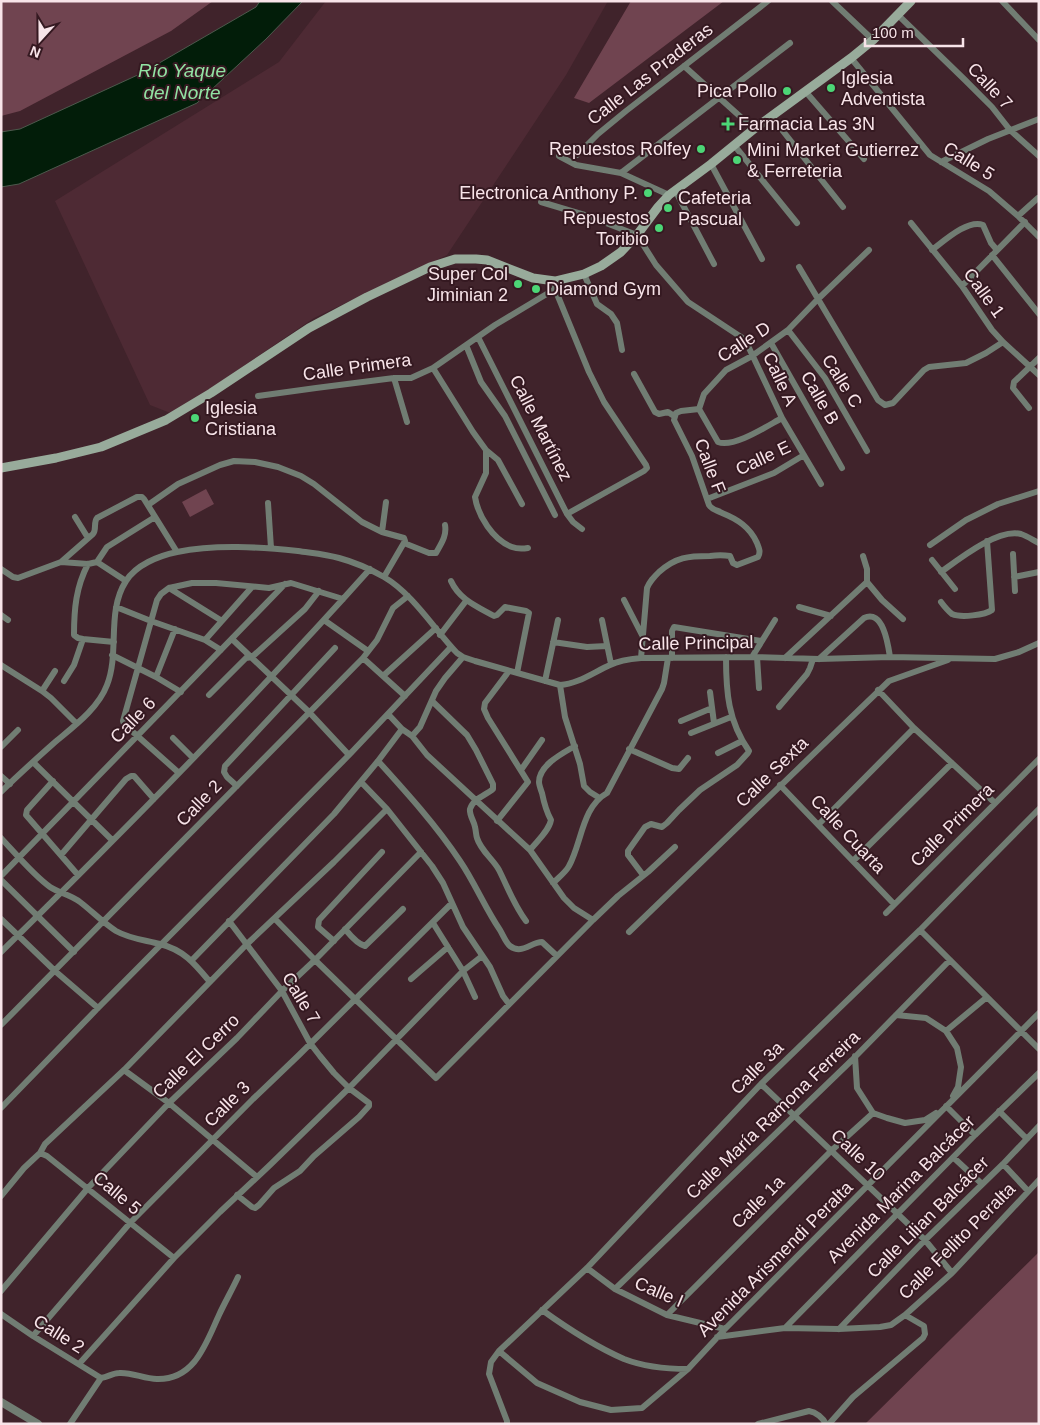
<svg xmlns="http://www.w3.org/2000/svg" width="1040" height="1425" font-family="Helvetica,sans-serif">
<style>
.built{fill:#4e2a34}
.green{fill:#704450}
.water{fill:#021d09;stroke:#4c594c}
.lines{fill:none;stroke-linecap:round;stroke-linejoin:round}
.minor{stroke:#717d73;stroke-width:6}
.tertiary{stroke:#717d73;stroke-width:8}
.secondary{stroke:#98ab9b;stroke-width:9}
.poi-dot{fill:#4cd676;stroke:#351921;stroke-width:2}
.labels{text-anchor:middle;stroke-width:4;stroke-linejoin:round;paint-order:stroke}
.street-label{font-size:18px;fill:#f8e4e9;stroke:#351921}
.poi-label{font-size:18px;fill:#f8e4e9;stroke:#351921;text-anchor:start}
.water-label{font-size:19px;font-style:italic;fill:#92e2a3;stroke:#351921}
</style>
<rect width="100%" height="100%" fill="#40232b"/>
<path class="built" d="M326 1H608L566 75 447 255 314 318 173 414 150 405 55 201 279 62Z"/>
<path class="green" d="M1 1H213L171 31 20 111 1 116Z
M631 1H724L589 103 574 98Z
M206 489 214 504 190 517 182 502Z
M1039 1252V1424H865Z"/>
<path class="water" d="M260 1H303L266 39 197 103 19 184 1 187V132L20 129 142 73 256 7Z"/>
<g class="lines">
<path class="minor" d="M832 1 873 40
M1002 1 1039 40
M898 15 965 80 992 107 1010 130 1039 156
M851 58 930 155 989 191 1018 216 1039 237
M684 66 754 129
M805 91 864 159
M771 116 843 207
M734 145 797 223
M577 155 598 134 626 111 768 1
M559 156 576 165 621 173 669 195
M941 162 988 139 1039 119
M711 164 762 259
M621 173 790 43
M675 190 714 264
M541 202 588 216 637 235 656 265 688 302 744 339 749 348 782 418 821 484
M1018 216 1038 198
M911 223 962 286 992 330 1003 342 1039 375
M932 250C944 241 968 219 983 225L991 243 997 250
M992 255 1039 314
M799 267 878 400 885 405 893 403 924 370 929 367 966 363 986 353 1003 342
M584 274 597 304 611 314 617 323 622 350
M555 284V289L589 372 604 402 646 465 647 468 644 471 567 514
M962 286 1025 222
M788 330 825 378 867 451
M478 337 567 514 573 522 582 529
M771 343 842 468
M466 345 481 382 505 416 555 515
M433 368 473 432 486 450V473L475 497C478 516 493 540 512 547 517 549 522 549 528 548
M634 374 655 412 659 414 668 412 674 416
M394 378 407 422
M258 396 316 388 394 378H411L433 368 495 325 555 289
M1029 408 1013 388 1014 382 1039 358
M782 418C767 426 734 448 718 442L699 409 704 394 726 370 752 356 788 330 817 300 869 250
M486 450 498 460 522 504
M707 499 774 473 804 455
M268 503 271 548
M148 505 178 484 220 465 234 461 255 462 278 467 301 476 314 484 362 522 382 532 404 538 405 541 384 577
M75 517 88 538
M382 532 386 502
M404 543 429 553H436C441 544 447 536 445 525
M930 545 966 520 998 504 1039 491
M1013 554 1015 591
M932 560 955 589
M61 562 93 534C97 529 93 523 97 518L137 497H142L144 499 177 552
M97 562 107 547 155 517
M1 569 13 577 18 578 61 562 88 564 97 562 126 581
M941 572C959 559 998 528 1021 534 1027 536 1033 540 1039 543
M1014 577 1039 572
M451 581C459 599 476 606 494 616L497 615 505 607 526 611 529 613 517 673
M867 582 882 600 903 619
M169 588 222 621
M624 600 642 635
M941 602C944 606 948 611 952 614 961 618 985 615 992 610L987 541
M116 607 151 621 205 640 221 650
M799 607 831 616
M1 615 8 620
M324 620 368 651
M602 620 611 664
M440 635 466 601
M83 639 114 642
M232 639 309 712 349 755
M205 640 252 587
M553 642 587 647 607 646
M112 655 156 677 181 692
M752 657 775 620
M757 657 759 688
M363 658 405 696
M641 658 647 588C650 581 653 578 659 572 676 557 688 556 710 556 717 555 724 555 730 556L733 563 737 565 758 557C761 552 759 548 757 543 750 527 737 519 722 513 717 510 712 510 709 505L692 456 674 420 676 413 681 411 699 409
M672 658V631L674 627 761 641
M785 658 867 582V569L863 556
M819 659 864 618C883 609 888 644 890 657
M1 665 42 691 51 698 76 723
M383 676 436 628
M156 677 175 629
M64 681 74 665 83 639 78 638 74 635C74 609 76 587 88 564
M545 681 558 620
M560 685 565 717 580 764 584 786 590 792 598 797
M878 690 914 728 995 803
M42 691 55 671
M710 692 714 723
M209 695 246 658 252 657 305 609 319 591
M432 701 467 735 476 750 493 784V789C486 795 473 799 470 809 469 815 474 821 475 827 476 831 476 835 477 838 481 851 493 859 499 870 508 888 514 905 526 921
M779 707 807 674 810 668 813 659
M388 714 402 729 412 736 427 755 530 850 564 898 574 908 593 920
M681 721 712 708
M691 733 731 717
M412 736 420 727 436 691 445 678 463 657
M173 738 193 758
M1 747 18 730
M629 749 672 768 679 769 688 758
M718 753 742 741
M378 761C407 793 436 825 460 861 475 883 485 908 500 930 503 935 506 943 510 946 522 955 531 942 542 942L556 955
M33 762 112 840
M521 770 542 740
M179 773 124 724 123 721 157 600 161 594 169 588 192 583H216L269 588 291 583 343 599
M1 776 10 784
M53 781 27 810 26 815 78 875
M361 782 387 809 432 866 443 883 463 927 490 967 503 996 509 1004
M780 785 894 904
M237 786 227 777 224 772 225 766 335 648
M1 792C18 775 36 759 54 743 73 727 98 709 107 685 120 652 106 612 126 581 136 565 158 556 177 552 216 544 259 547 298 551 311 553 325 554 339 558 354 562 370 569 384 577 413 594 434 629 457 653L463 657 475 661 560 685C578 684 594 672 610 665 620 660 630 659 641 658L752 657 819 659 890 657 995 659 1019 652 1039 643
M497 821 528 782 488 718 484 709 485 703 509 671
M819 824 914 728
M1 838C15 853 34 876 50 887 59 893 71 895 80 902 92 911 103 923 116 931 130 939 145 940 160 944 184 950 195 964 210 982
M530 850C537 841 549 831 551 820 546 811 544 803 542 793 541 790 539 785 539 782 539 765 563 753 575 746
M61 855 126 779 131 776H134L154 799
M853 861 952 763
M643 875 628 855V851L645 827 651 824 662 827 667 823 679 810 700 790 737 765 748 753 749 751C728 721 726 692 726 657
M1 876 285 584
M1 880 74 952
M553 883C558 878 566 872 569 866 582 842 582 807 607 793L662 689 664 683 668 658
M886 913 1039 759
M1 919 55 971 98 1008
M275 919 315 960 436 1078 593 920 618 896 648 872 675 847
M229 921 282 991 310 1043 320 1056 334 1073 349 1088 369 1103V1106L359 1117 314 1156 300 1171 274 1188 259 1205 255 1208 252 1207 237 1195
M433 923 463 971 475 997
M345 929C350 935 357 944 365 946L403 909
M920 930 1039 1049
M629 932 889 681 948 660
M334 941 318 927 319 920 382 852
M1 952C127 828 252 701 370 569
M192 960 334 814 378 761 402 729
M411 979 448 947
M896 1015 926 1018 946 1031 957 1048 961 1067 958 1087 953 1096
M1 1025 363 658 377 640 393 608 408 596
M946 1031 987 997
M855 1056 857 1088 873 1113 887 1118 905 1123 925 1120 936 1113
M124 1070 169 1103 257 1177
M761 1084 925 1240 952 1273
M946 1106 975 1135
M1 1108 98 1008 349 755 451 647
M999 1111 1027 1139
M40 1153 47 1156 174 1258
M954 1158 982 1184
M1003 1164 1028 1191
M1 1196 24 1168 40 1153 45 1144 124 1070 247 944 334 862 387 809
M587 1268 615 1289 667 1315 725 1329
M615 1289 852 1060 950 960
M1 1291 88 1188 169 1103 237 1038 282 991 315 960 421 852
M542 1310C567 1328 594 1346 624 1359 642 1366 668 1369 688 1369
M1 1314 33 1336 101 1378
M667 1315 831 1151 873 1113
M785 1328 975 1135 1039 1073
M839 1329 925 1240 1003 1164 1039 1126
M33 1336 130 1223 253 1099 299 1055 452 903
M717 1337 785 1328 839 1329 880 1327 891 1325 905 1315 952 1273 1039 1180
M499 1351 537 1383 580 1402 611 1410 642 1408 688 1369 725 1329 1039 1013
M79 1364 174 1258 220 1212 270 1165 349 1088 463 971 482 956
M70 1424 101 1378C108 1377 113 1373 119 1373 132 1372 144 1379 157 1379 195 1380 206 1343 219 1315 225 1302 232 1290 238 1277
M507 1424V1421L489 1374 491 1362 499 1351 587 1268 761 1084 920 930 1039 809
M758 1424 809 1411C816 1412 823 1418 826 1424
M829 1424 853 1397 923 1338 925 1334 924 1326 905 1315"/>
<path class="tertiary" d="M1 1402 38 1424"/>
<path class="secondary" d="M1 468 56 458 101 447 166 420 211 393 309 328 367 297 430 267 455 259H476L487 260 533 278 555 281 584 274 601 266 621 252 637 235 658 207 669 195 711 164 754 129 851 58 873 40 911 1"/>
</g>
<g class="poi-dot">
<circle cx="831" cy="88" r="5"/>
<circle cx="787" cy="91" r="5"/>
<path d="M725.5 116.5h5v5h5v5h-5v5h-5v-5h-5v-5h5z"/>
<circle cx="701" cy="149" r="5"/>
<circle cx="737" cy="160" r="5"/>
<circle cx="648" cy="193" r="5"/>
<circle cx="668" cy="208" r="5"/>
<circle cx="659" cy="228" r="5"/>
<circle cx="518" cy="284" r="5"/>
<circle cx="536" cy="289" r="5"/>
<circle cx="195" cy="418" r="5"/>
</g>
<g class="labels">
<g class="street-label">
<text transform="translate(650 74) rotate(-38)" y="6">Calle Las Praderas</text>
<text transform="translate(990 86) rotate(47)" y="6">Calle 7</text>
<text transform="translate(969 161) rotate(32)" y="6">Calle 5</text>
<text transform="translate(984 293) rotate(54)" y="6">Calle 1</text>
<text transform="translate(744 342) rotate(-33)" y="6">Calle D</text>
<text transform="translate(357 367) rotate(-8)" y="6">Calle Primera</text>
<text transform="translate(780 379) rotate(65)" y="6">Calle A</text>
<text transform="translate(842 381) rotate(58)" y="6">Calle C</text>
<text transform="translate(820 398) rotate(60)" y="6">Calle B</text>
<text transform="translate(541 428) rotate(63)" y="6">Calle Martínez</text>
<text transform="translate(763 458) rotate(-25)" y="6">Calle E</text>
<text transform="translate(710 466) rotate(69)" y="6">Calle F</text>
<text transform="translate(696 643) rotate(-1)" y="6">Calle Principal</text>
<text transform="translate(133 720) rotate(-46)" y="6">Calle 6</text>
<text transform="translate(772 772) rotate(-44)" y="6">Calle Sexta</text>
<text transform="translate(199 803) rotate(-46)" y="6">Calle 2</text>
<text transform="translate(952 825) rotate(-45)" y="6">Calle Primera</text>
<text transform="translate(848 834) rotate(47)" y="6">Calle Cuarta</text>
<text transform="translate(301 998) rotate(59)" y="6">Calle 7</text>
<text transform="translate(196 1056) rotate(-44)" y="6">Calle El Cerro</text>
<text transform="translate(757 1068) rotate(-45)" y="6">Calle 3a</text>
<text transform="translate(227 1104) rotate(-45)" y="6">Calle 3</text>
<text transform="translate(773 1115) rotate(-44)" y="6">Calle María Ramona Ferreira</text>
<text transform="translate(858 1155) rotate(43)" y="6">Calle 10</text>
<text transform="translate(901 1189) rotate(-45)" y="6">Avenida Marina Balcácer</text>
<text transform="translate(117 1193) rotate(40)" y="6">Calle 5</text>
<text transform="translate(758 1202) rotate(-45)" y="6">Calle 1a</text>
<text transform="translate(928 1217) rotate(-45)" y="6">Calle Lilian Balcácer</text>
<text transform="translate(957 1241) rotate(-45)" y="6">Calle Fellito Peralta</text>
<text transform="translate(775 1259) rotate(-45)" y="6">Avenida Arismendi Peralta</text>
<text transform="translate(659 1292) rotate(23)" y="6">Calle I</text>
<text transform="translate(59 1334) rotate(32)" y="6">Calle 2</text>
</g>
<g class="poi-label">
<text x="841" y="84">Iglesia<tspan x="841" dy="21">Adventista</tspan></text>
<text x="777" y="97" text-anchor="end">Pica Pollo</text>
<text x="738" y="130">Farmacia Las 3N</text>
<text x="691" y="155" text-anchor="end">Repuestos Rolfey</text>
<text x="747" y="156">Mini Market Gutierrez<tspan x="747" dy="21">&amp; Ferreteria</tspan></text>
<text x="638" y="199" text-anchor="end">Electronica Anthony P.</text>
<text x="678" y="204">Cafeteria<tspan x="678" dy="21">Pascual</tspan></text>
<text x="649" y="224" text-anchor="end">Repuestos<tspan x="649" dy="21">Toribio</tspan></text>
<text x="508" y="280" text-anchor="end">Super Col<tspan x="508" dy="21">Jiminian 2</tspan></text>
<text x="546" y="295">Diamond Gym</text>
<text x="205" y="414">Iglesia<tspan x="205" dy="21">Cristiana</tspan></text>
</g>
<g class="water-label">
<text x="182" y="77">Río Yaque<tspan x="182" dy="22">del Norte</tspan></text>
</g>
</g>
<rect width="1040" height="1425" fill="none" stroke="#f8e4e9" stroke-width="5"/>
<g transform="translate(40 40) rotate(201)" stroke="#351921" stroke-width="4" paint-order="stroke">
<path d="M0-4L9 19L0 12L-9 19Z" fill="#f8e4e9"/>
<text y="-8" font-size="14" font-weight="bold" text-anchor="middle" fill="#f8e4e9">N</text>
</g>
<path d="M865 38v8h98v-8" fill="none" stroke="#f8e4e9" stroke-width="2.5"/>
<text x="872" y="38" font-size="15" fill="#f8e4e9" stroke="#351921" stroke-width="4" paint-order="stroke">100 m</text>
</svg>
